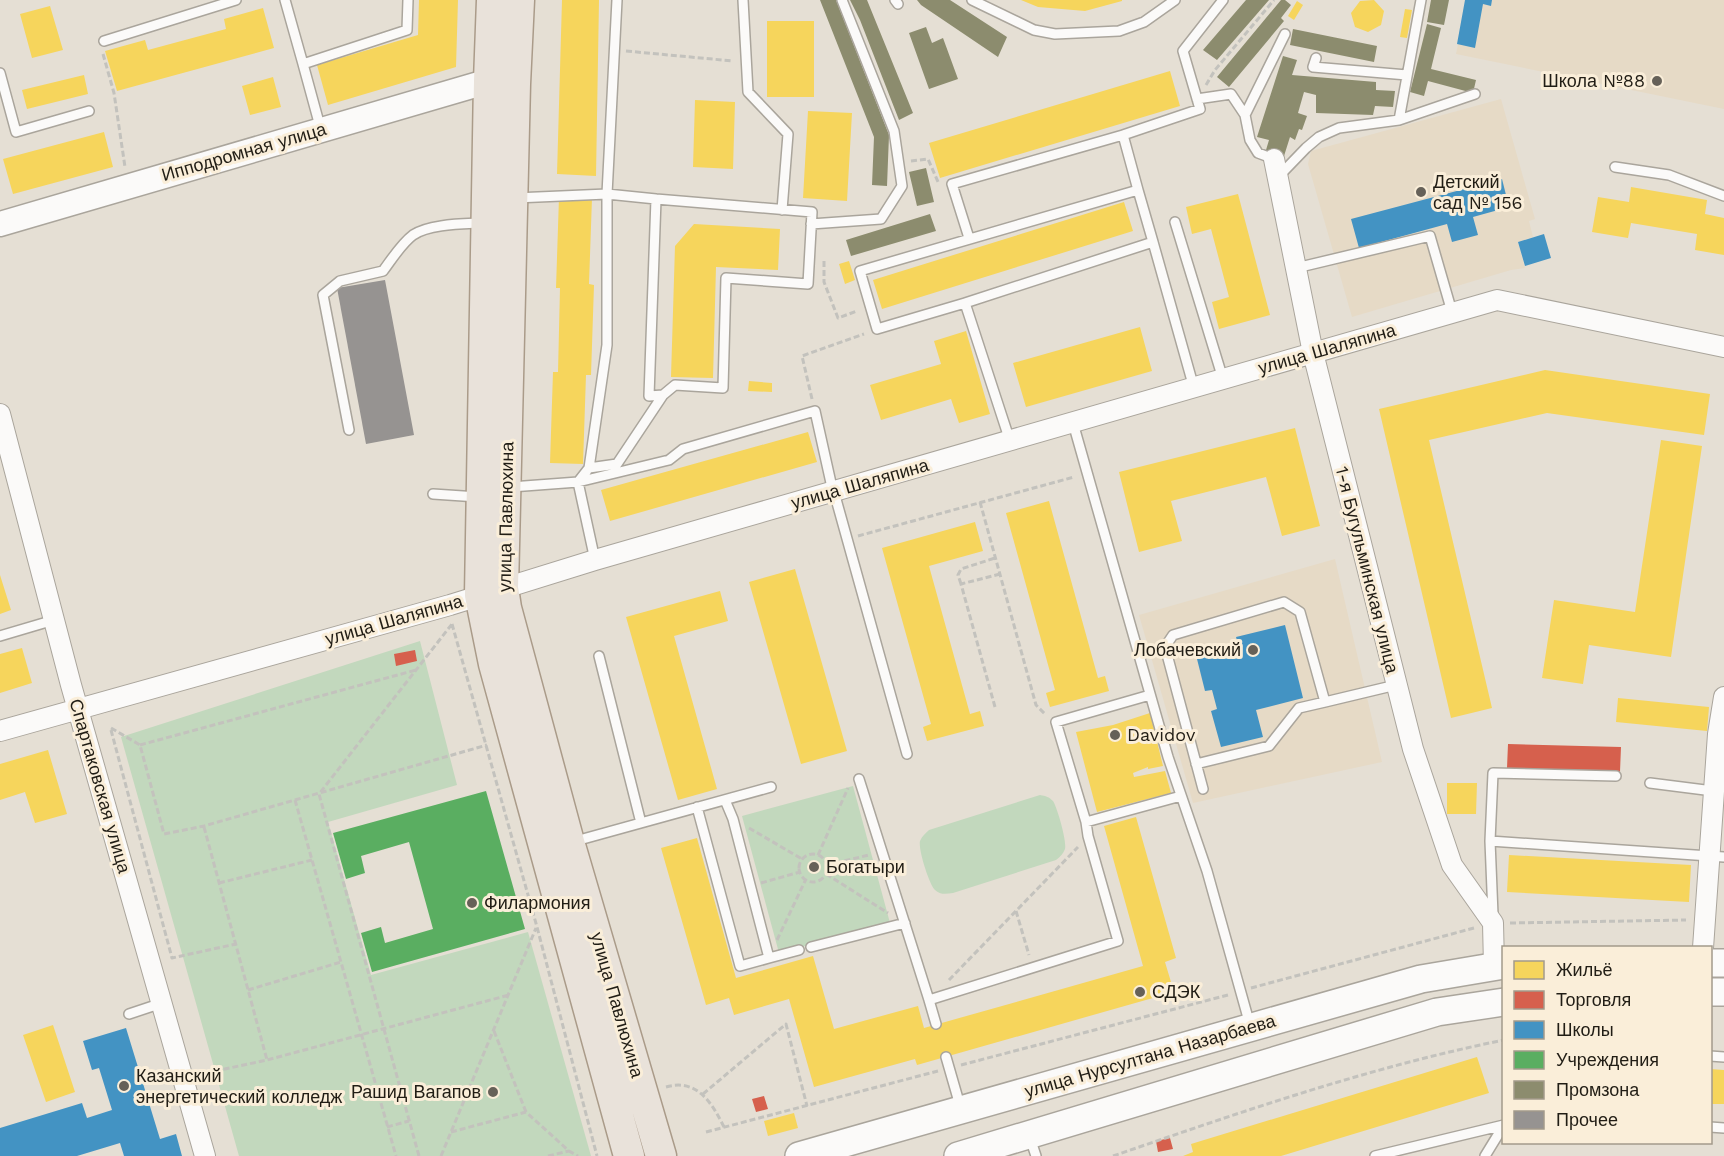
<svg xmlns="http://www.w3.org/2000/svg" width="1724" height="1156" font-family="'Work Sans',sans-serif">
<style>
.built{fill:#e6dac6}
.green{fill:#c2d8bd}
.homes{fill:#f6d55c}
.shops{fill:#d6604d}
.schools{fill:#4393c3}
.public{fill:#5aae61}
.industry{fill:#8c8c6e}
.building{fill:#969391}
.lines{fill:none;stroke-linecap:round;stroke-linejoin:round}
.service-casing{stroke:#aaa59c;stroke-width:12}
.minor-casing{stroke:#aaa59c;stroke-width:22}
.tertiary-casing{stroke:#aaa59c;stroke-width:27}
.secondary-casing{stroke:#aaa59c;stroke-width:30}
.primary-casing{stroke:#aa9b89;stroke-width:33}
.path{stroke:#c3c2bd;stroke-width:3;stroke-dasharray:6 3;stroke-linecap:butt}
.service{stroke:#fbfaf9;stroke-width:9}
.minor{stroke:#fbfaf9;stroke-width:20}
.tertiary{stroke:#fbfaf9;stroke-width:24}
.secondary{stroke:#fbfaf9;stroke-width:27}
.primary{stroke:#e9e2da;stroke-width:30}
.poi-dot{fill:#666158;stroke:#faeed9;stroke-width:2}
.labels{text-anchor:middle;stroke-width:6;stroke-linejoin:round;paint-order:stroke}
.poi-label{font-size:18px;fill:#211d15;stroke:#faeed9;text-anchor:start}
.street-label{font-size:18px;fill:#211d15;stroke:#faeed9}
</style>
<rect width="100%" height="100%" fill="#e5dfd4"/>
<path class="built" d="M1467 0H1724V109L1456 54Z
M1501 99 1535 219 1529 221 1533 237 1518 242 1525 268 1511 270 1352 317 1308 164 1311 151Z
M1335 559 1382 762 1193 803 1139 615Z"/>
<path class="green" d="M420 641 457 785 328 822 371 975 528 932 591 1156H239L121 737Z
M853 786 890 923 779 953 742 816Z
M1040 795C1046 796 1049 797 1053 801 1057 807 1067 841 1065 849 1063 854 1060 857 1056 860L953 893C946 894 940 895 935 890 929 884 918 849 920 841 922 836 926 833 929 830Z"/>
<path class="homes" d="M419 0H458L456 67 328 105 317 65 418 35Z
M562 0H599L596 176 557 174Z
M1021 0H1122V1L1085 11 1038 7Z
M1374 0 1384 11 1381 25 1368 32 1355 27 1351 13 1360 1Z
M1297 1 1303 5 1294 20 1288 16Z
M50 6 63 50 32 58 20 14Z
M263 8 274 48 117 91 105 51 145 40 148 50 185 40 226 29 224 19Z
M1405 9 1412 10 1407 38 1400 37Z
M767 21H814V97H767Z
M1170 71 1180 106 940 178 929 143Z
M84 75 88 94 27 109 22 90Z
M273 77 281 107 250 115 242 86Z
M695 100 735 102 733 169 693 167Z
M808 111 852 113 847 201 803 198Z
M104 132 113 167 13 194 3 159Z
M1631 187 1707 200 1705 214 1724 218V255L1695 250 1697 234 1631 223 1628 238 1592 232 1598 197 1629 202Z
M1238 194 1270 315 1219 329 1212 302 1229 297 1211 229 1192 234 1186 207Z
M559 197 592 198 589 284 594 285 591 375H586L583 464 550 463 553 372H558L560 288H556Z
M1124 202 1133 231 882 309 873 280Z
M694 224 780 229 778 270 716 267 713 378 671 377 675 246Z
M849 261 855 280 845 284 839 264Z
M1140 327 1152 371 1026 407 1013 363Z
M966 331 990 414 959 423 951 399 881 420 870 385 941 364 934 341Z
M1545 370 1710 394 1704 435 1547 413 1429 440 1492 708 1451 718 1379 409Z
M749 381 772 383V392L748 391Z
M1295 428 1320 526 1282 536 1266 477 1171 501 1182 541 1139 552 1119 472Z
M808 432 817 462 610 521 601 490Z
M1661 440 1702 446 1671 657 1589 645 1583 684 1542 678 1554 600 1635 612Z
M1049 501 1098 678 1105 676 1109 691 1050 707 1046 693 1055 690 1006 513Z
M975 522 983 551 929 566 970 714 980 711 984 726 927 741 923 727 931 724 882 548Z
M795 569 847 751 801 764 749 582Z
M0 575 11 610 0 614Z
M720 591 728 621 674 636 717 789 678 800 626 617Z
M22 648 32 683 0 693V654Z
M1618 698 1709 707 1707 731 1616 722Z
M1150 713 1163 766 1148 769V767L1133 773 1134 777 1165 771 1171 793 1097 812 1076 732 1113 725Z
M48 750 67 814 35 823 25 792 0 800V764Z
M1447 783H1477L1476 814H1447Z
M1136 817 1176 958 1165 962 1174 992 917 1065 915 1059 814 1087 789 999 734 1015 729 998 706 1005 661 848 697 838 736 978 813 956 834 1029 918 1006 924 1028 1143 966 1104 826Z
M1509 855 1691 865 1689 902 1507 892Z
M53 1025 75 1092 46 1102 23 1035Z
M1477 1057 1489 1093 1281 1156H1183L1193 1152 1191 1144Z
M1710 1069 1724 1070V1104H1710Z
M794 1113 798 1128 768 1136 764 1121Z"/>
<path class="shops" d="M415 650 417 661 396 666 394 654Z
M1508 744 1621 747 1620 772 1507 768Z
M764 1096 768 1109 756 1112 752 1099Z
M1170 1138 1173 1149 1158 1152 1156 1141Z"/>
<path class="schools" d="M1465 0H1492L1491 6 1483 4 1475 48 1457 44Z
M1502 179 1509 207 1473 217 1478 235 1452 242 1447 224 1359 248 1351 219Z
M1544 234 1551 258 1525 266 1518 242Z
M1285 625 1303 698 1256 710 1263 737 1221 747 1211 711 1217 709 1212 690 1205 691 1196 655 1238 644 1236 637Z
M126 1028 160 1139 176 1134 182 1156H124L120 1143 77 1156H0V1128L82 1103 87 1118 112 1110 99 1068 92 1070 83 1041Z"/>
<path class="public" d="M486 791 525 929 372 972 361 933 381 927 385 943 433 929 409 842 361 856 365 873 346 879 333 833Z"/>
<path class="industry" d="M820 0H836L889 135 887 186 872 185 874 137Z
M850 0H867L913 113 899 120 860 20Z
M917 0H950L1007 37 998 57 921 5Z
M1246 0H1269L1217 60 1203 50Z
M1281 0H1285L1291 5 1281 18 1284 21 1229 87 1217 77Z
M1431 0H1449L1444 25 1427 22Z
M1427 24 1441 28 1431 69 1476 80 1473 93 1428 81 1424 96 1410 92Z
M926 27 932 43 943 38 958 79 929 89 909 33Z
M1293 29 1377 46 1374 62 1290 45Z
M1283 56 1297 60 1292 75 1376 82V90L1395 91 1393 107 1375 106 1373 115 1316 113V95L1304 92 1298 113 1307 116 1302 130 1299 129 1295 140 1290 137 1284 156 1266 150 1269 140 1257 137Z
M926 168 934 202 917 206 909 172Z
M930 214 936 231 851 256 846 240Z"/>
<path class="building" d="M385 280 414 435 366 444 337 288Z"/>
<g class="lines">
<g class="service-casing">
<path id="service" d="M285 0 303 64
M743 0 748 92 788 134 782 210
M895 0 898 4
M972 0 1034 30 1055 34 1119 31 1144 22 1175 0
M104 41 236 0
M1316 58 1313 67 1407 75
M0 73 16 132 89 111
M1197 99 1231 94 1245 115
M1399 120 1421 0
M321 130 303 64 407 30 408 0
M1123 135 1200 109 1183 51 1223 0
M1274 159 1258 153 1250 140 1245 115 1285 34
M1615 167 1669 175 1724 196
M1279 176 1306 148 1319 137 1339 128 1399 120 1475 94
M515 198 607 194 656 199
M1175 222 1223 379
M811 224 881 219 902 186 894 131 842 0
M969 238 952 184 1123 135 1138 190
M1296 268 1430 236 1452 312
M965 303 877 329 860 271 1138 190 1153 242
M1073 423 1168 757 1207 871 1250 1025
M349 430 323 295 340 281 383 271C392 259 401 244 413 235 429 224 462 224 481 223
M1010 441 965 303 1153 242 1194 388
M589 468 607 345V194L617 0
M511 487 578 482 669 460 683 449 815 411 833 492
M834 492 907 754
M433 494 478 497
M595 560 578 482 589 468 617 464 663 395 649 396 656 199 812 212 808 284 726 278 723 388 675 385 663 395
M0 636 54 620
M599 656 641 823
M1196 764 1269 746 1299 708 1325 702
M859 779 929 1000 1118 941 1088 836 1086 822 1056 722 1150 695
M1650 783 1713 791
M1203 789 1165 647 1173 635 1284 602 1300 612 1325 702 1396 685
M725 800 733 819 769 958 799 950
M697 807 740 966 769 958
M1086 822 1181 796
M1490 841 1493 773 1616 776
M572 842 771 787
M1493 915 1490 841 1724 857
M811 947 905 923
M929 1000 936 1024
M129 1014 162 1003
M1710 1056 1724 1057
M946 1057 961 1109
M1710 1127 1724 1128
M1030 1138 1036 1156
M1375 1156 1504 1125
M1485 1156 1504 1125"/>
</g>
<g class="minor-casing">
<path id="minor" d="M1274 159 1313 353 1413 749 1452 865 1493 923 1494 966
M0 414 71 685 205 1156
M0 731 450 605 595 560 1497 300 1724 347
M1703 948 1718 734 1724 697"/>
</g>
<g class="tertiary-casing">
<path id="tertiary" d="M0 224 489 81"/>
</g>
<g class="secondary-casing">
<path id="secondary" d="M1710 963H1724
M1710 992H1724
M799 1156 1421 979 1504 965
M958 1156 1437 1012 1504 1002"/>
</g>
<g class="primary-casing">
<path id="primary" d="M492 0 489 81 480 595 494 664 629 1156
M519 0 515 84 503 588 506 608 569 842 661 1156"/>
</g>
<path class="path" d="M626 51 733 61
M103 54 114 93 125 167
M1206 85 1215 70 1274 0
M911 161 928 159 939 184
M824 261V282L838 318 857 311
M812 399 802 356 864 334
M980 502 1036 705 1045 714
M858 536 1074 477
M961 584 958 575 961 569 995 558
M452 624 537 927 597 1156
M995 707 961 584 1000 574
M111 728 140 745 164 834 204 826 487 745
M111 730 172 958 236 944
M140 745 416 670
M295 800 396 1156
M204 827 267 1060
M749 828 802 859
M799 868a14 14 0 1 1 28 0a14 14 0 1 1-28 0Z
M818 855 848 788
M827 865 869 855
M826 874 888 913
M219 883 312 860
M761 883 800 872
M1016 911 1029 955
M1510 923 1686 920
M777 940 806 879
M949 980 1078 847
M1251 988 1474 928
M248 990 341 962
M494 1031 526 1112
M961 1065 1228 995
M206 1073 267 1060 509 995
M666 1087C697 1078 712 1103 724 1127
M703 1094 786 1024 807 1106
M380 1099 401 1093
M387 1127 409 1121
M451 1132 526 1112 569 1151 578 1156
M706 1132 938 1071
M419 1156 319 794 452 624
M441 1156 536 928
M548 1156 569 1151
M1113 1156C1241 1112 1370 1067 1504 1040"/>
<use href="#service" class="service"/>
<use href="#minor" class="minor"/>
<use href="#tertiary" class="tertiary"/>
<use href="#secondary" class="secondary"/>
<use href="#primary" class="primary"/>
</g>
<g class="poi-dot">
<circle cx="1657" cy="81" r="6"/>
<circle cx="1421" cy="192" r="6"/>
<circle cx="1253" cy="650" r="6"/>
<circle cx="1115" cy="735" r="6"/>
<circle cx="814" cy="867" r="6"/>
<circle cx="472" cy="903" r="6"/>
<circle cx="1140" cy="992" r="6"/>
<circle cx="124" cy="1086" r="6"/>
<circle cx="493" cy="1092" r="6"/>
</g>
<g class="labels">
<g class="poi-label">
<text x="1645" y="87" text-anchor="end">Школа №88</text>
<text x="1433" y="188">Детский<tspan x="1433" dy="21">сад № 156</tspan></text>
<text x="1241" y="656" text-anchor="end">Лобачевский</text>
<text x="1127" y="741">Davidov</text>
<text x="826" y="873">Богатыри</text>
<text x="484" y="909">Филармония</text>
<text x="1152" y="998">СДЭК</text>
<text x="136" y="1082">Казанский<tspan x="136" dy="21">энергетический колледж</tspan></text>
<text x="481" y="1098" text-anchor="end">Рашид Вагапов</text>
</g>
<g class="street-label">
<text transform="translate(244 152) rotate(-16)" y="6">Ипподромная улица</text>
<text transform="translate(1327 349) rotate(-16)" y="6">улица Шаляпина</text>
<text transform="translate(860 484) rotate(-16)" y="6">улица Шаляпина</text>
<text transform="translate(506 517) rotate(-89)" y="6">улица Павлюхина</text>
<text transform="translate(1367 570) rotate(76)" y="6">1-я Бугульминская улица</text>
<text transform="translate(394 620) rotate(-16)" y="6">улица Шаляпина</text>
<text transform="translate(100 786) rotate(74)" y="6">Спартаковская улица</text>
<text transform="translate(617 1005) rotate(74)" y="6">улица Павлюхина</text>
<text transform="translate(1150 1056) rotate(-16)" y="6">улица Нурсултана Назарбаева</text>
</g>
</g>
<rect x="1502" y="946" width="210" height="198" fill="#faeed9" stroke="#a39a8b" stroke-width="1.5"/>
<rect x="1514" y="961" width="30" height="18" fill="#f6d55c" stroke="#a39a8b" stroke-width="1.5"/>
<text x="1556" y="976" font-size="18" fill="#211d15">Жильё</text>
<rect x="1514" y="991" width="30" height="18" fill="#d6604d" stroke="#a39a8b" stroke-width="1.5"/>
<text x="1556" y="1006" font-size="18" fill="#211d15">Торговля</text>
<rect x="1514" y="1021" width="30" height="18" fill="#4393c3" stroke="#a39a8b" stroke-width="1.5"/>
<text x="1556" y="1036" font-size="18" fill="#211d15">Школы</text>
<rect x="1514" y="1051" width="30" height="18" fill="#5aae61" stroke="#a39a8b" stroke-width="1.5"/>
<text x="1556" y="1066" font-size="18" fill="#211d15">Учреждения</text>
<rect x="1514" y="1081" width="30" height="18" fill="#8c8c6e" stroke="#a39a8b" stroke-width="1.5"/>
<text x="1556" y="1096" font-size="18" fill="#211d15">Промзона</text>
<rect x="1514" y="1111" width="30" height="18" fill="#969391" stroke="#a39a8b" stroke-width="1.5"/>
<text x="1556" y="1126" font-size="18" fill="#211d15">Прочее</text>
</svg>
